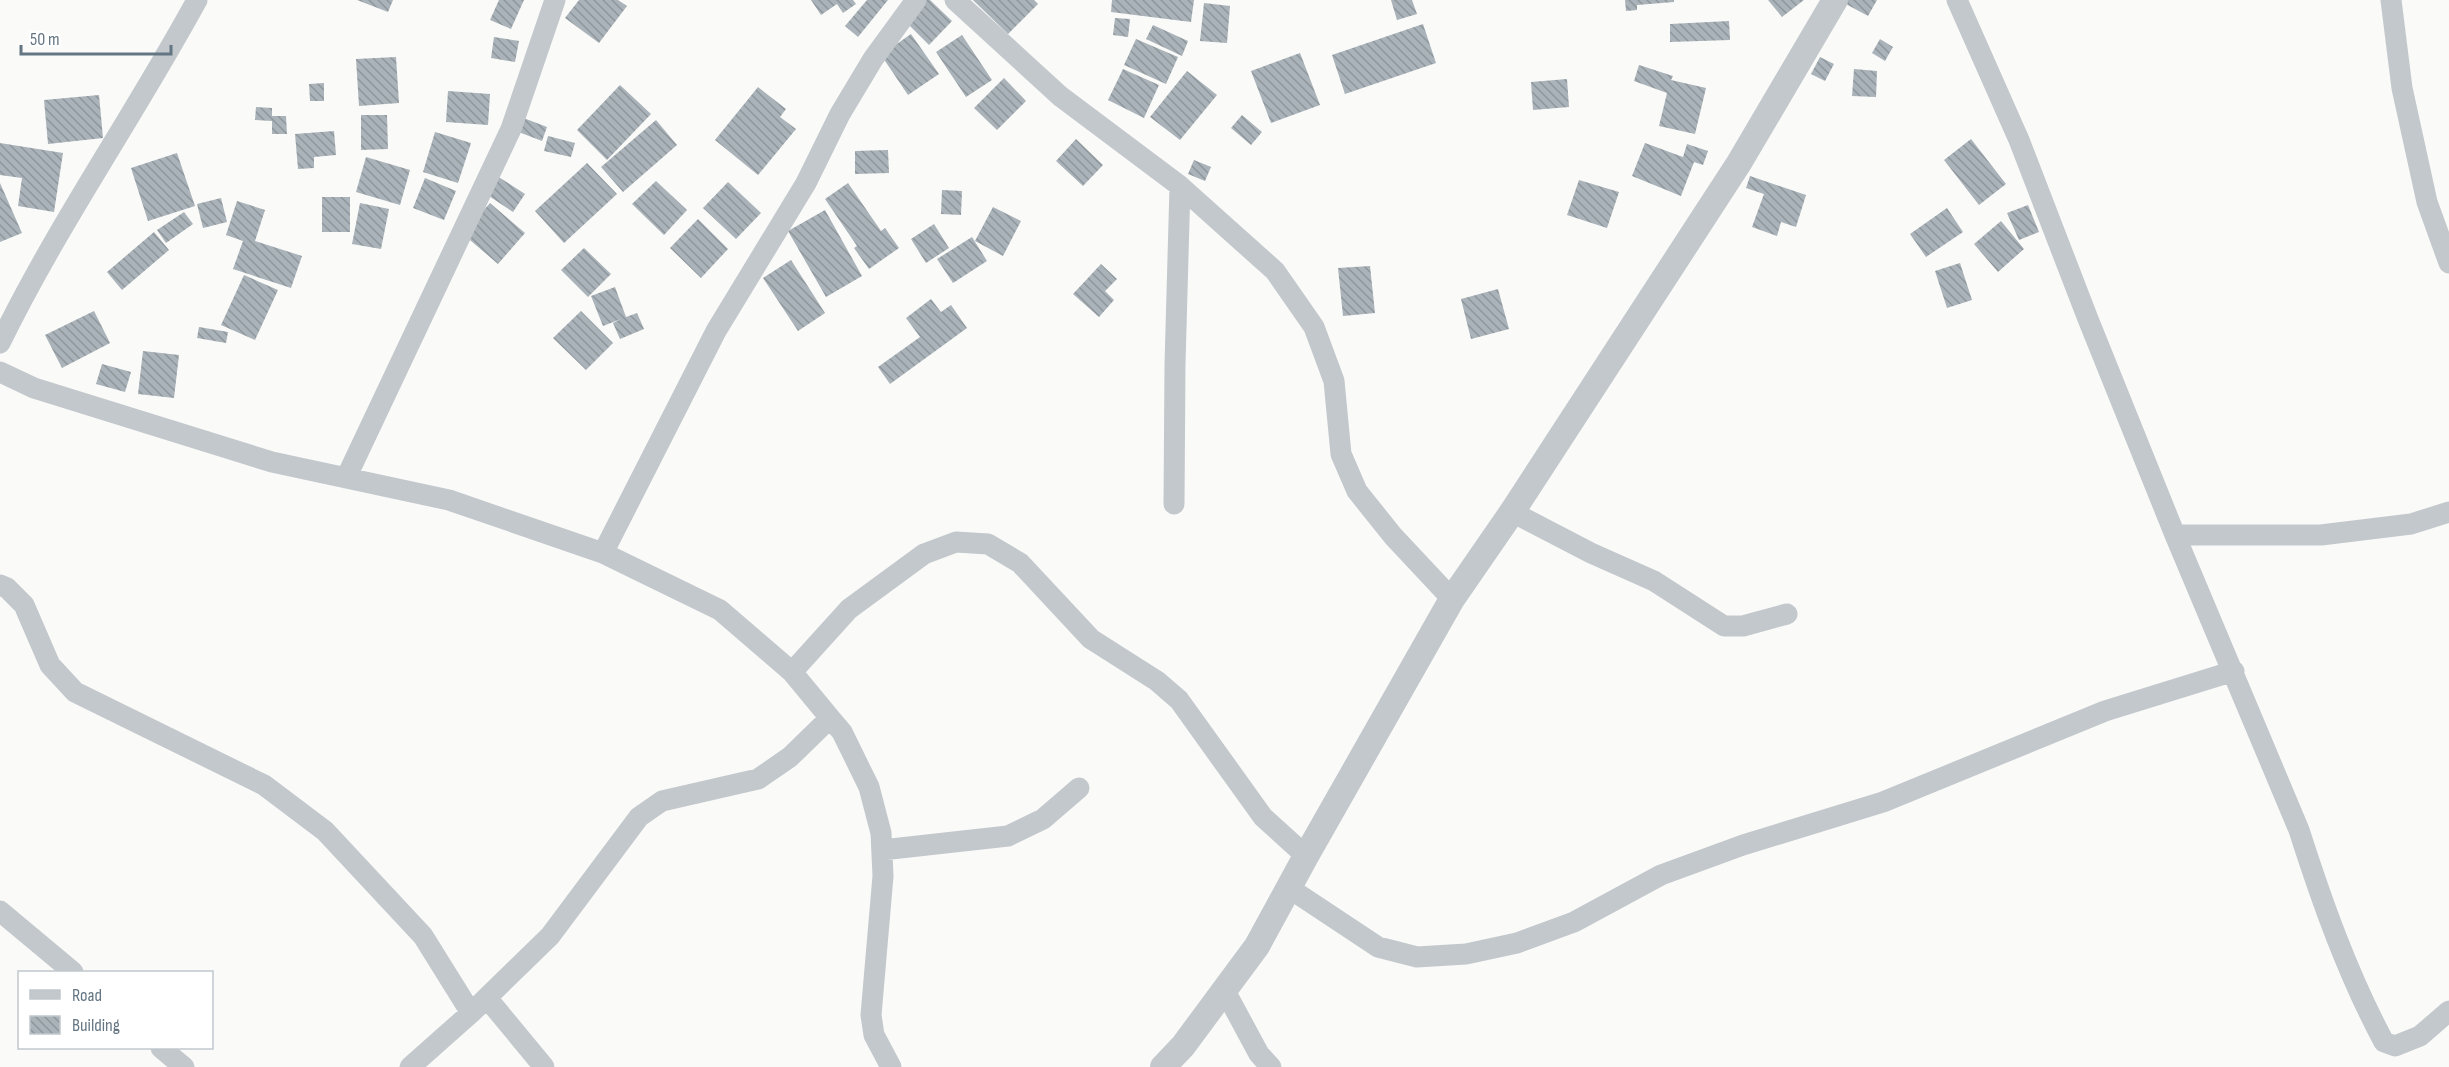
<svg xmlns="http://www.w3.org/2000/svg" width="2449" height="1067" font-family="'Sofia Sans Condensed',sans-serif">
<style>
.building{fill:url(#building-back-hatch)}
.lines{fill:none;stroke-linecap:round;stroke-linejoin:round}
.minor{stroke:#c3c8cc;stroke-width:21}
.tertiary{stroke:#c3c8cc;stroke-width:26}
</style>
<defs>
<pattern id="building-back-hatch" width="6" height="6" patternUnits="userSpaceOnUse" patternTransform="scale(1.5)"><rect width="6" height="6" fill="#aab3b9"/><path d="M-1 5l2 2M0 0l6 6M5-1l2 2" fill="none" stroke="#8e969c"/></pattern>
</defs>
<rect width="100%" height="100%" fill="#fafaf8"/>
<path class="building" d="M357 0H393L388 12Z
M499 0H524L511 29 490 20Z
M579 0H618L627 6 599 43 565 18Z
M811 0H853L856 4 843 13 837 4 821 15Z
M867 0H888L858 37 845 26Z
M926 0H930L952 21 929 45 905 21Z
M973 0H1034L1038 4 1008 34Z
M1112 0H1194L1191 22 1111 12Z
M1391 0H1412L1417 14 1397 20Z
M1625 0H1674V2L1637 5V10L1626 11Z
M1768 0H1804L1782 17Z
M1846 0H1877L1868 16 1844 3Z
M1204 3 1230 6 1227 43 1200 41Z
M1115 18 1130 19 1128 37 1113 35Z
M1729 21 1730 40 1670 42V24Z
M1423 24 1436 63 1345 94 1332 55Z
M1153 25 1188 41 1182 56 1146 39Z
M911 34 939 74 908 95 881 55Z
M962 35 992 80 966 97 936 52Z
M494 37 519 41 515 62 491 58Z
M1136 39 1178 57 1166 84 1124 65Z
M1880 39 1893 47 1885 61 1872 53Z
M1300 53 1320 105 1271 123 1251 71Z
M396 57 399 103 359 106 356 59Z
M1820 57 1834 64 1825 81 1811 74Z
M1639 65 1673 76 1671 80 1706 88 1695 134 1659 126 1667 93 1634 81Z
M1123 69 1159 85 1144 118 1108 100Z
M1854 69 1877 71 1876 97 1852 96Z
M1187 71 1217 95 1180 140 1150 117Z
M1004 78 1026 101 997 130 974 108Z
M1567 79 1569 107 1533 110 1531 82Z
M324 83V101H310L309 84Z
M620 85 651 114 607 160 577 130Z
M758 87 786 109 780 117 796 129 758 175 715 140Z
M448 91 490 94 488 125 446 122Z
M99 95 103 138 48 144 44 100Z
M256 107 272 108V116H286L287 134H272V121L255 120Z
M361 115H387L388 149 361 150Z
M1242 115 1262 132 1251 145 1231 128Z
M521 117 547 127 542 141 516 131Z
M656 120 677 145 623 192 601 167Z
M334 131 336 155 314 157V168L298 169 295 134Z
M435 132 471 143 458 183 423 172Z
M548 136 575 143 571 157 544 151Z
M1076 139 1103 165 1083 186 1056 161Z
M1971 139 2006 184 1979 205 1944 160Z
M0 143 63 153 54 212 18 206 22 178 0 175Z
M1645 143 1683 157 1687 144 1708 151 1703 165 1694 162 1681 196 1632 176Z
M888 150 889 173 855 174V151Z
M177 153 195 206 148 221 131 168Z
M366 157 410 170 400 205 356 192Z
M1194 160 1211 167 1205 181 1188 174Z
M587 163 617 194 564 243 535 211Z
M497 176 525 194 513 212 486 194Z
M1750 176 1806 195 1796 227 1781 222 1777 236 1752 227 1764 194 1746 188Z
M425 178 456 191 444 220 413 208Z
M1579 180 1619 192 1607 228 1567 215Z
M656 181 687 210 664 235 632 204Z
M728 182 761 213 736 239 703 208Z
M0 183 22 233 0 242Z
M848 183 881 231 885 228 899 248 869 269 854 248 857 246 825 199Z
M942 190 962 191 961 215 941 214Z
M322 197H350V232H322Z
M221 198 227 222 203 228 197 204Z
M237 201 265 210 255 241 302 256 291 288 233 269 243 241 226 235Z
M360 203 389 209 381 249 352 244Z
M490 203 525 233 498 264 463 234Z
M2028 205 2039 232 2019 240 2007 213Z
M993 207 1021 221 1003 256 975 241Z
M1947 208 1963 232 1926 257 1910 234Z
M825 210 862 276 826 297 788 231Z
M184 212 193 224 166 243 157 230Z
M698 219 728 249 701 278 670 248Z
M2001 221 2024 249 1998 272 1974 244Z
M934 224 949 248 926 263 911 239Z
M154 232 169 250 122 290 107 272Z
M972 237 987 261 953 283 937 259Z
M584 248 611 274 588 297 561 270Z
M791 260 825 313 798 331 763 278Z
M1960 263 1972 300 1947 308 1935 271Z
M1101 264 1117 279 1105 291 1114 300 1099 317 1073 294Z
M1370 266 1375 313 1343 316 1338 268Z
M244 275 278 290 255 340 221 325Z
M615 287 626 317 637 313 644 329 620 339 613 323 621 319 603 326 591 296Z
M1498 289 1509 329 1471 339 1461 299Z
M931 299 941 312 951 305 967 328 890 384 878 367 920 337 906 318Z
M94 311 110 343 62 368 45 335Z
M581 311 613 343 586 370 553 338Z
M199 327 228 332 226 343 197 338Z
M143 351 179 355 174 398 138 394Z
M102 364 131 372 125 392 96 384Z"/>
<g class="lines">
<path class="minor" d="M955 0 1060 96 1180 186 1275 271 1314 327 1334 381 1341 454 1357 491 1393 536 1452 599
M1957 0 2019 140 2088 319 2175 535 2299 830C2322 902 2348 975 2384 1042L2395 1046 2420 1036 2449 1011
M2391 0 2402 88 2427 202 2449 263
M0 343C58 224 134 116 197 0
M0 372 34 388 272 462 449 500 603 553 720 610 792 672 830 718 842 732 869 787 881 833 883 876 871 1015 874 1035 891 1067
M346 478 511 129 555 0
M1174 504 1175 364 1180 186
M1512 512 1591 553 1654 581 1724 626H1743L1787 614
M2175 535H2321L2411 524 2449 512
M603 553 716 331 806 183 840 114 873 59 916 0
M0 585 7 588 24 605 50 665 75 692 264 785 325 831 423 936 471 1013
M792 672 849 609 924 554 956 542 988 544 1020 563 1091 639 1157 681 1179 700 1263 817 1306 856
M882 850 1008 836 1043 819 1079 788
M1289 888 1378 947 1417 957 1466 954 1517 943 1574 922 1661 875 1743 845 1883 802 2105 711 2234 671
M0 911 73 972
M1225 991 1259 1054 1271 1067
M487 998 544 1067
M161 1048 184 1067
M410 1067 471 1013 550 936 639 817 662 801 758 779 790 757 830 718"/>
<path class="tertiary" d="M1163 1067 1183 1046 1257 946 1306 856 1452 599 1512 512 1739 163 1835 0"/>
</g>
<rect x="18" y="971" width="195" height="78" fill="#ffffff" stroke="#c1c8cd" stroke-width="1.5"/>
<rect x="30" y="990" width="30" height="9" fill="#c3c8cc" stroke="#c1c8cd" stroke-width="1.5"/>
<text x="72" y="1001" font-size="18" fill="#657683">Road</text>
<rect x="30" y="1016" width="30" height="18" fill="url(#building-back-hatch)" stroke="#c1c8cd" stroke-width="1.5"/>
<text x="72" y="1031" font-size="18" fill="#657683">Building</text>
<path d="M21 45v9h150v-9" fill="none" stroke="#657683" stroke-width="3"/>
<text x="30" y="45" font-size="18" fill="#657683" stroke="#ffffff" stroke-width="4.5" paint-order="stroke">50 m</text>
</svg>
